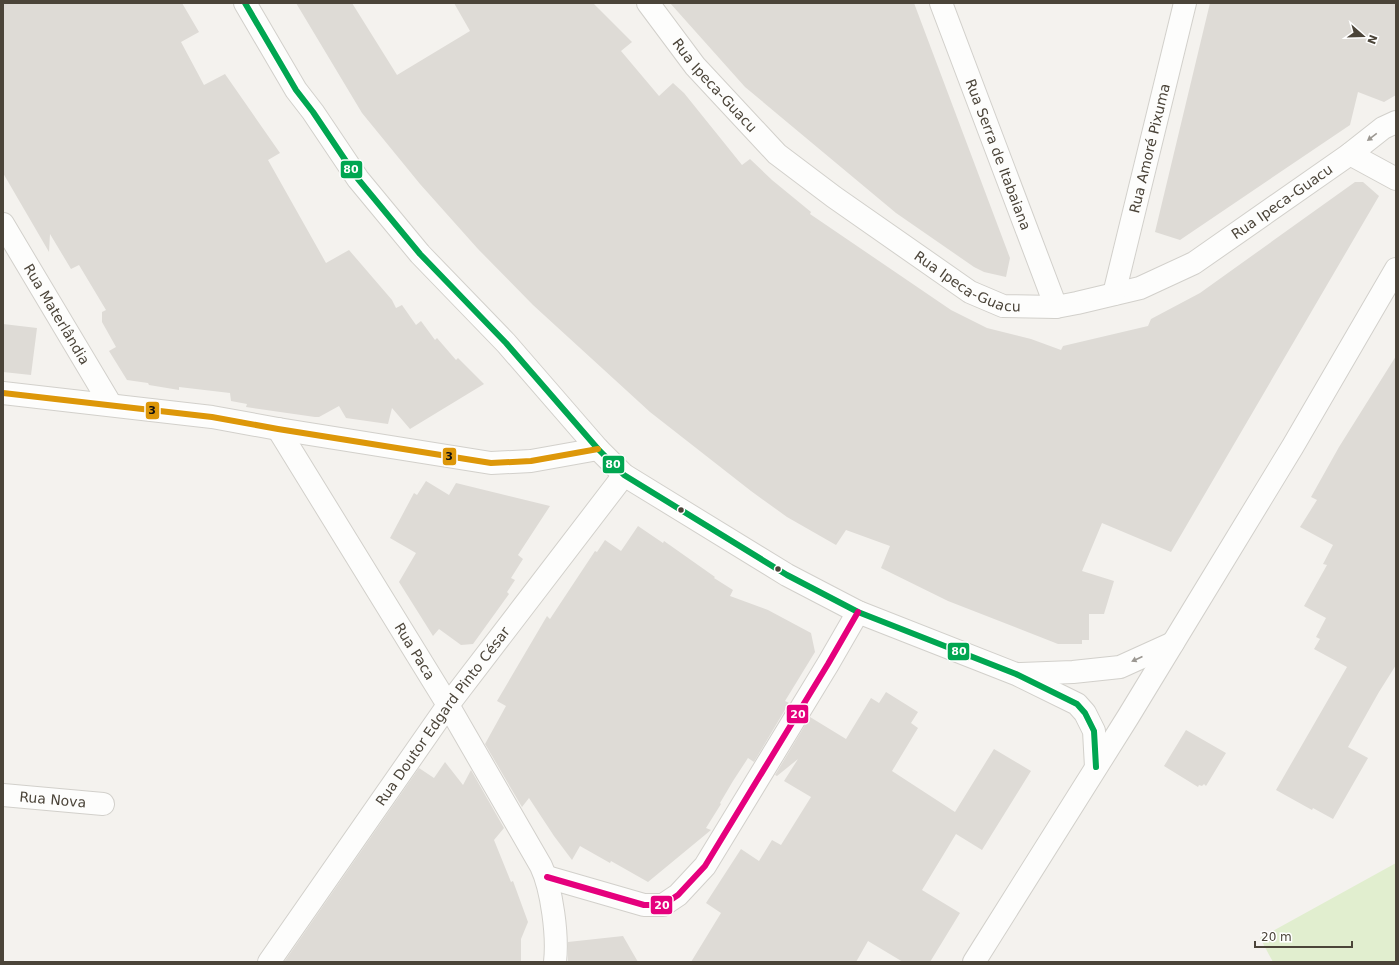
<svg xmlns="http://www.w3.org/2000/svg" width="1399" height="965" font-family="'DejaVu Sans',sans-serif">
<style>
.green{fill:#e1eecf}
.building{fill:#dedbd6}
.lines{fill:none;stroke-linecap:round;stroke-linejoin:round}
.street-casing{stroke:#d2d0cb;stroke-width:24}
.street{stroke:#fdfdfc;stroke-width:22}
.bus-1-casing{stroke:#fff;stroke-width:9}
.bus-2-casing{stroke:#fff;stroke-width:9}
.bus-3-casing{stroke:#fff;stroke-width:9}
.bus-1{stroke:#00a651;stroke-width:6}
.bus-2{stroke:#dd9709;stroke-width:6}
.bus-3{stroke:#e5007d;stroke-width:6}
.oneway{fill:#9b9791}
.bus-dot{fill:#4b4439;stroke:#fff;stroke-width:1.5}
.labels{text-anchor:middle;stroke-width:3.5;stroke-linejoin:round;paint-order:stroke}
.street-label{font-size:14px;fill:#4b4439;stroke:#fff}
.line-badge{stroke:#fff;stroke-width:1.5}
.badge-label{font-size:11px;text-anchor:middle;font-weight:bold;fill:#fff}
.pale-badge-label{font-size:11px;text-anchor:middle;font-weight:bold;fill:#111}
</style>
<rect width="100%" height="100%" fill="#f4f2ee"/>
<path class="green" d="M1396 863V962H1273L1260 938Z"/>
<path class="building" d="M3 3H182L199 32 181 42 204 85 225 74 280 153 268 160 326 263 349 250 392 300 396 308 402 305 416 325 421 321 435 340 437 338 456 360 458 358 484 384 410 429 392 408 388 424 346 418 339 406 319 417H315L246 407 247 404 231 401 230 393 179 387V390L149 385 148 383 127 380 109 351 116 347 102 322V312L106 310 79 265 71 269 50 234 49 252 3 173Z
M296 3H352L397 75 470 31 454 3H593L632 42 621 51 659 96 673 83 684 93 742 165 750 159 772 180 811 212 810 214 951 310 987 328 1031 339 1061 350 1063 346 1148 326 1151 319 1200 293 1355 182H1363L1379 196 1171 552 1102 523 1082 571 1114 581 1104 614H1089V640H1082V644H1058L948 601 881 568 890 546 846 530 836 545 787 517 751 491 650 412 533 305 478 249 420 184 362 113Z
M670 3H914L1010 258 1006 277 984 272 974 267 896 213 745 87Z
M1210 3H1396V95L1384 102 1358 92 1350 125 1180 240 1155 232Z
M3 324 37 328 31 375 3 372Z
M1396 356V665L1379 692 1348 747 1368 758 1333 819 1313 808 1312 810 1276 790 1347 667 1314 649 1320 639 1316 637 1326 618 1304 606 1327 565 1323 564 1333 545 1300 527 1317 500 1311 497 1339 447Z
M426 481 449 495 456 483 550 506 518 555 523 559 511 578 515 580 507 592 509 594 473 644 461 645 439 629 433 636 399 582 416 553 390 538 414 493 417 495Z
M638 526 663 543 664 541 715 577 714 578 733 590 730 596 768 610 811 633 815 652 785 701 789 703 754 762 748 758 733 781 720 803 721 804 706 828 711 830 648 882 611 861 610 863 580 846 572 860 554 836 529 798 522 807 485 744 506 706 497 701 547 616 550 619 595 551 597 552 605 540 621 551Z
M886 692 918 712 911 723 918 728 892 771 955 812 994 749 1031 771 982 850 956 834 922 890 960 913 930 962H903L868 941 856 962H691L721 913 706 903 741 849 759 861 772 840 781 845 811 797 784 781 798 759 777 776 775 775 810 717 846 739 871 698 879 703Z
M1186 730 1226 753 1206 786 1204 784 1202 786 1199 785 1198 787 1164 766Z
M445 762 463 785 471 770 504 828 494 840 511 882 513 881 528 922 521 939V962H284L419 768 434 778Z
M623 936 638 962H568V942Z"/>
<g class="lines">
<g class="street-casing">
<g id="street">
<path d="M245 3 296 90 313 112 358 179 420 254 506 343 598 449 624 475 787 575 858 612 1016 674 1077 704 1085 713 1094 731 1096 767"/>
<path id="s1" d="M648 3 695 66 777 154 834 197 970 292 1003 306 1056 307 1077 303 1140 288 1194 263 1350 154 1383 128 1396 122"/>
<path id="s2" d="M941 3 1056 307"/>
<path d="M1350 154 1396 179"/>
<path id="s3" d="M3 224 111 405"/>
<path id="s4" d="M1114 294 1185 3"/>
<path d="M3 393 212 417 278 429 491 463 531 461 598 449"/>
<path id="s5" d="M278 429 448 705 541 866C552 889 558 936 555 962"/>
<path d="M1021 674 1073 672 1120 667 1173 643"/>
<path id="s6" d="M3 795 103 804"/>
<path d="M547 877 644 905H663L678 895 705 866 828 664 858 612"/>
<path id="s7" d="M269 962 448 705 624 475"/>
<path d="M974 962 1128 717 1293 446 1396 269"/>
</g>
</g>
<use href="#street" class="street"/>
<g class="bus-1-casing">
<path id="bus-1" d="M245 3 296 90 313 112 358 179 420 254 506 343 598 449 624 475 787 575 858 612 1016 674 1077 704 1085 713 1094 731 1096 767"/>
</g>
<g class="bus-2-casing">
<path id="bus-2" d="M3 393 212 417 278 429 491 463 531 461 598 449"/>
</g>
<g class="bus-3-casing">
<path id="bus-3" d="M547 877 644 905H663L678 895 705 866 828 664 858 612"/>
</g>
<use href="#bus-1" class="bus-1"/>
<use href="#bus-2" class="bus-2"/>
<use href="#bus-3" class="bus-3"/>
</g>
<defs><path id="oneway-solid" d="M-6-.8H1V-3.2L6.5 0L1 3.2V.8H-6Z"/></defs>
<g class="oneway">
<use href="#oneway-solid" transform="translate(1372 137) rotate(143)"/>
<use href="#oneway-solid" transform="translate(1137 659) rotate(156)"/>
</g>
<g class="bus-dot">
<circle cx="681" cy="510" r="3.5"/>
<circle cx="778" cy="569" r="3.5"/>
</g>
<g class="labels">
<g class="street-label">
<text dy="5" stroke="none"><textPath href="#s1" startOffset="106">Rua Ipeca-Guacu</textPath></text>
<text dy="5" stroke="none"><textPath href="#s4" startOffset="150">Rua Amoré Pixuma</textPath></text>
<text dy="5" stroke="none"><textPath href="#s2" startOffset="162">Rua Serra de Itabaiana</textPath></text>
<text dy="5" stroke="none"><textPath href="#s1" startOffset="778">Rua Ipeca-Guacu</textPath></text>
<text dy="5" stroke="none"><textPath href="#s1" startOffset="430">Rua Ipeca-Guacu</textPath></text>
<text dy="5" stroke="none"><textPath href="#s3" startOffset="105">Rua Materlândia</textPath></text>
<text dy="5" stroke="none"><textPath href="#s5" startOffset="261">Rua Paca</textPath></text>
<text dy="5" stroke="none"><textPath href="#s7" startOffset="301">Rua Doutor Edgard Pinto César</textPath></text>
<text dy="5" stroke="none"><textPath href="#s6" startOffset="50">Rua Nova</textPath></text>
</g>
</g>
<g class="line-badge">
<rect x="340" y="160" width="23" height="19" rx="4" fill="#00a651"/>
<rect x="145" y="401" width="15" height="19" rx="4" fill="#dd9709"/>
<rect x="442" y="447" width="15" height="19" rx="4" fill="#dd9709"/>
<rect x="602" y="455" width="23" height="19" rx="4" fill="#00a651"/>
<rect x="947" y="642" width="23" height="19" rx="4" fill="#00a651"/>
<rect x="786" y="704" width="23" height="20" rx="4" fill="#e5007d"/>
<rect x="650" y="895" width="23" height="20" rx="4" fill="#e5007d"/>
</g>
<g class="badge-label">
<text x="351" y="173">80</text>
<text x="613" y="468">80</text>
<text x="959" y="655">80</text>
<text x="798" y="718">20</text>
<text x="662" y="909">20</text>
</g>
<g class="pale-badge-label">
<text x="152" y="414">3</text>
<text x="449" y="460">3</text>
</g>
<rect width="1399" height="965" fill="none" stroke="#4b4439" stroke-width="8"/>
<g transform="translate(1363 36) rotate(110)" stroke="#ffffff" stroke-width="3" paint-order="stroke">
<path d="M0-3L7 15L0 10L-7 15Z" fill="#4b4439"/>
<text y="-6" font-size="11" font-weight="bold" text-anchor="middle" fill="#4b4439">N</text>
</g>
<path d="M1255 941v6h97v-6" fill="none" stroke="#4b4439" stroke-width="2"/>
<text x="1261" y="941" font-size="12" fill="#4b4439" stroke="#ffffff" stroke-width="3" paint-order="stroke">20 m</text>
</svg>
